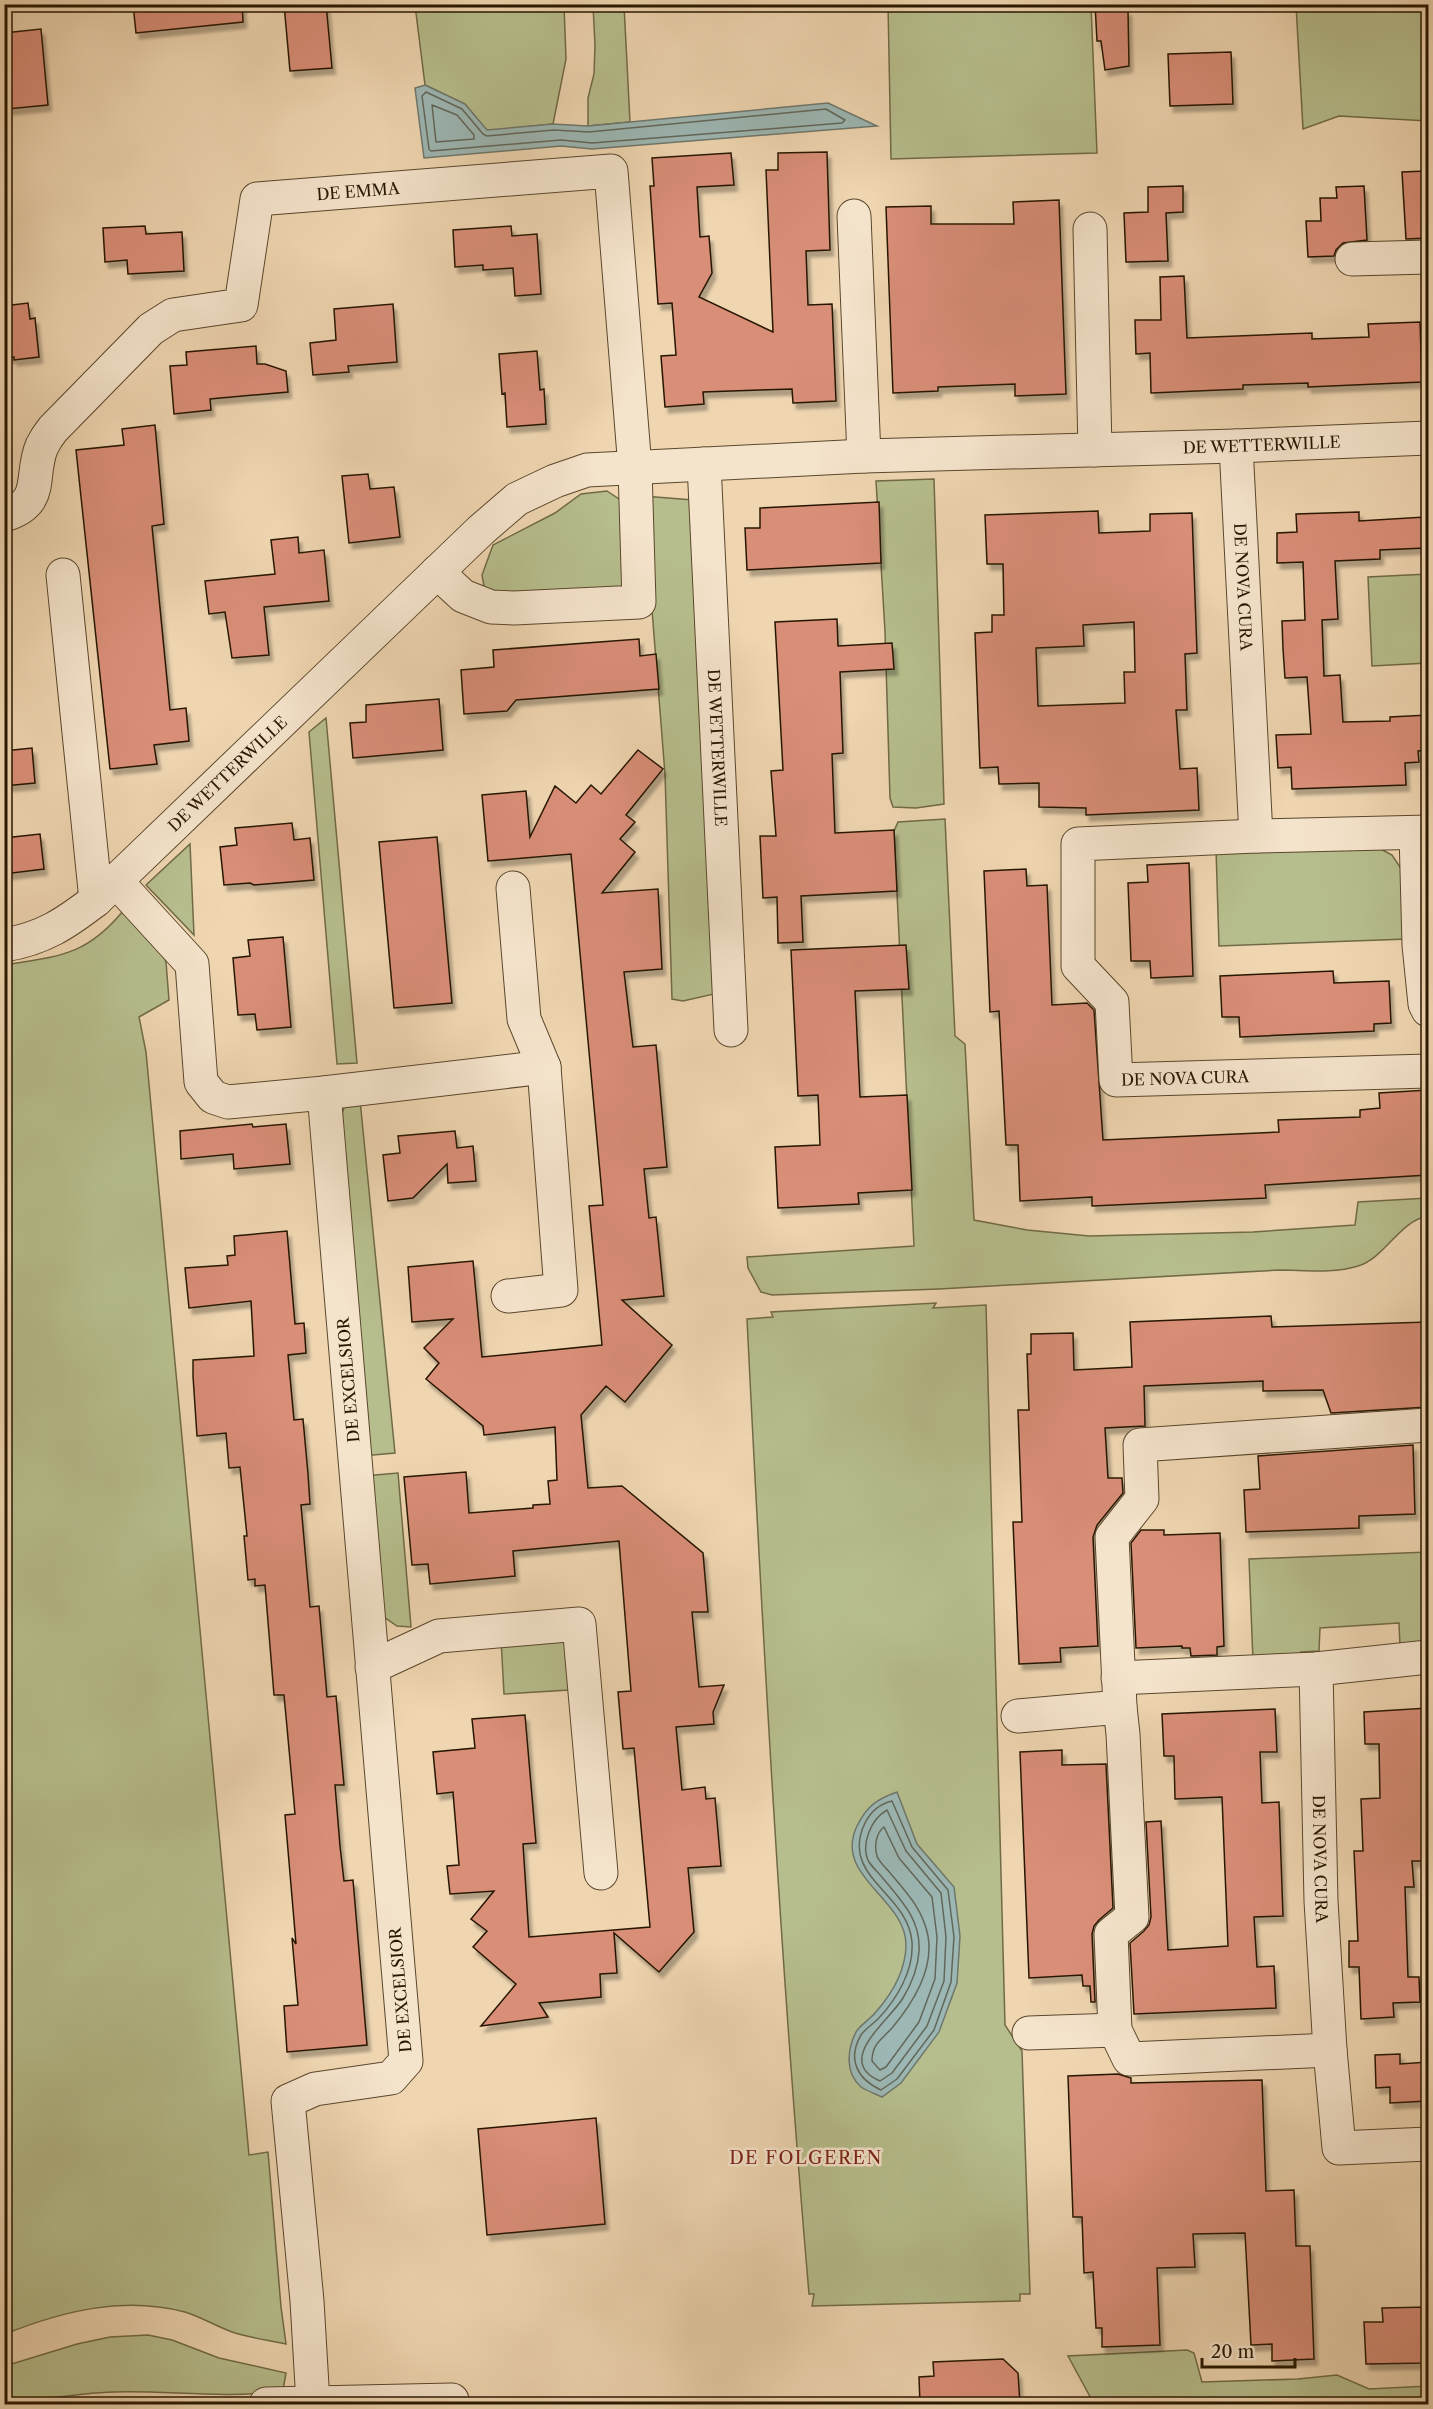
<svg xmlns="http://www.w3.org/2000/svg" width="1433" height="2409" font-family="'Libre Caslon Text',serif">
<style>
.green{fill:#b7be8d;stroke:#706a46;stroke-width:1.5}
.water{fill:#9cb7b4;stroke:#6e776c;stroke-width:1.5}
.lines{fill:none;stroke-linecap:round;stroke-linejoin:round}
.shore{stroke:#62675a;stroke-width:1.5}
.building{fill:#d98e78;stroke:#281700;stroke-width:1.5;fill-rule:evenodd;filter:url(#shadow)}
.minor-casing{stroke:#5a472c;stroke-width:35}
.minor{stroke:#f5e4cc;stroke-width:33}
.labels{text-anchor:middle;stroke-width:5;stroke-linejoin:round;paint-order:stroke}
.street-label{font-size:16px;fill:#281700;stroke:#f5e4cc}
.neighbourhood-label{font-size:18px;letter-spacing:1.5px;fill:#7a1f14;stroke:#f5e4cc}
</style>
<defs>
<filter id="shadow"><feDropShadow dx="3.5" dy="6" stdDeviation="1.5" flood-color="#0004"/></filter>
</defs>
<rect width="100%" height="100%" fill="#efd6b1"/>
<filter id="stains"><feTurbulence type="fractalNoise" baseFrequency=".00333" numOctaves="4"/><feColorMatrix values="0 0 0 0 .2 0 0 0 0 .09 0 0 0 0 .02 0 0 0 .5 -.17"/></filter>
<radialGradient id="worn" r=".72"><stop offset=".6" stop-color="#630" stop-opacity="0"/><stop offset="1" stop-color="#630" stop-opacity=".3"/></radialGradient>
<path class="green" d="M415 5H564L566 59 553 124 487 131 465 104 425 85Z
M593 5H624L630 122 588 126V98L594 74 595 45Z
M888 5H1091L1097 153 891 159Z
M1296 5H1428V121L1339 116 1303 129Z
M934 479 944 804 916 808 893 807 890 798 885 631 876 481Z
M607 491 625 503 627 590 485 592 482 575 493 545 555 513 581 494Z
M643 496 693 500 714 994 683 1001 672 999 665 774Z
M1428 574V663L1372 666 1368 577Z
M326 718 357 1063 337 1064 309 732Z
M945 819 955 1036 965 1044 974 1220 1027 1230 1089 1236 1253 1232 1355 1225 1358 1202 1428 1198V1216C1399 1221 1385 1258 1358 1266 1333 1274 1304 1270 1279 1270L939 1289 772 1295 761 1292 748 1268 747 1257 914 1246 894 831 898 822Z
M190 844 194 935 146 885Z
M1379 848 1392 855 1402 870 1407 939 1219 946 1216 849Z
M123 911 157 942 166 962 169 1000 139 1017 146 1052 249 2155 268 2152 281 2307 286 2344C268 2340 250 2338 232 2332 216 2326 201 2317 185 2312 122 2296 63 2311 5 2334V965C59 956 86 956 123 911Z
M360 1100 395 1453 362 1456 339 1125 345 1104Z
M936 1303 933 1308 986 1305 1005 2025 1022 2051 1030 2294H1020V2301L812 2306 814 2294H809C781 1969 763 1644 747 1319L773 1317 771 1312Z
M398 1473 411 1627 397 1626 384 1617 364 1476Z
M1428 1552V1637L1421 1642 1400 1647 1399 1623 1320 1628 1319 1651 1301 1652V1659L1253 1661 1249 1559Z
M565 1635 569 1690 504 1694 501 1639Z
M148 2335 172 2340 219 2358 286 2373 283 2390C227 2400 170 2390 114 2392 77 2393 41 2400 5 2404V2366L77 2344 110 2337Z
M1187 2350 1194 2353 1202 2382 1298 2379 1337 2375 1369 2389 1428 2386V2404H1094L1068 2356Z"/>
<path class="water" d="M425 85 465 104 487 130 553 124 588 126 828 103 877 126 592 149 561 146 424 158 415 88Z
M897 1792 917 1844 954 1887 960 1936 957 1983 939 2032 901 2083 882 2097C876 2094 867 2091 861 2087 845 2073 847 2050 856 2032 860 2025 869 2020 875 2013 892 1994 906 1971 906 1944 905 1898 833 1876 857 1826 867 1806 877 1799 897 1792Z"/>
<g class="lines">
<path class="shore" d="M426 92 462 109 483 134 487 136 554 130 589 132 826 109 845 120 842 123 592 143 561 140 431 151 429 149 422 96Z
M432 105 457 115 474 135V139L436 142Z
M892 1801 912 1847 948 1890 954 1937 951 1982 934 2030 897 2079 881 2090C857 2079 847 2059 861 2035 865 2029 873 2024 878 2019 897 1999 914 1970 912 1942 908 1892 839 1877 865 1823 871 1811 879 1804 892 1801Z
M887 1810 906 1851 941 1893 946 1937 944 1981 927 2026 892 2073 880 2081C833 2061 890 2020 903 1998 912 1983 918 1969 919 1951 921 1919 900 1899 881 1876 878 1872 872 1867 869 1862 860 1845 871 1819 887 1810Z
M884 1827 899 1858 932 1897 937 1937 935 1979 919 2022 886 2067 880 2070 872 2061C872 2044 882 2039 892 2028 913 2003 934 1970 928 1936 923 1910 908 1894 891 1874 887 1869 879 1862 877 1856 874 1846 876 1833 884 1827Z"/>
</g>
<path class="building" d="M133 4H242L243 22 136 33Z
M284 4H326L332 68 290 71Z
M1095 4H1123V10H1128L1129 66 1105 70 1101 41H1097Z
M41 29 48 105 7 109 4 33Z
M1231 52 1233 104 1170 106 1168 54Z
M827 152 830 250 806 251 808 305 832 304 836 401 793 403 792 389 703 392 704 404 665 407 661 356 676 355 672 303 658 304 650 186H654L652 158 731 153 734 185 697 187 700 237 709 236 712 273 699 297 773 332 766 170H778V153Z
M1426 171 1428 238 1406 239 1402 172Z
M1183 186V212L1166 213 1168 261 1126 262 1124 213 1148 212V187Z
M1364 186 1367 240 1343 243 1336 250 1334 256 1308 257 1306 221H1321L1320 198H1337L1336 187Z
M1059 200 1066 394 1015 396V384L938 387V391L893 393 886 207 931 206V224H1014L1013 202Z
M145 226 146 234 182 232 184 271 128 274 127 260 105 262 103 228Z
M511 226 512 236 537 234 541 294 515 296 513 268 483 270V265L455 267 453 230Z
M1184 276 1187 338 1312 333V339L1369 337 1368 324 1420 322 1422 382 1308 387V383L1243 385V389L1151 393 1150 353 1136 354 1135 320H1161L1160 277Z
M28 303 30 319 35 318 39 357 14 360V357L4 358V306Z
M393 304 397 362 348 366 349 372 313 375 310 343 336 340 334 309Z
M256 346 257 364H265L286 371 288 392 210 399 211 410 174 414 170 366 187 365 186 352Z
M537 351 540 390 544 389 546 424 507 427 505 393 502 394 499 354Z
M155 425 164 524 152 526 170 710 186 708 189 741 154 745 157 764 110 769 76 450 124 445 122 429Z
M368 474 370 489 394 487 400 537 349 543 342 476Z
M879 502 881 563 747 570 745 528H760V508Z
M1098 511 1099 533 1150 531V514L1192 513 1197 653 1185 654 1187 710H1176L1180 769 1197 768 1199 810 1086 815V808L1039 807V783L999 784 998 767 980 768 975 633 992 632V615H1004L1003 564H987L985 515ZM1134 622 1135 672H1124L1125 703 1038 706 1036 648 1084 646 1083 625Z
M1359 512V521L1425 517V548L1380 550V559L1335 561 1338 619 1322 620 1324 676 1340 675 1343 722 1390 721V717L1428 715V750L1418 751 1419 762 1405 763 1406 785 1292 789 1291 767 1278 768 1276 735 1311 734 1307 677 1285 678 1283 649 1282 621 1305 620 1303 562 1277 563V533L1297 532 1296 514Z
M298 537 299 553 324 550 329 601 264 607 269 655 232 658 225 612 209 614 205 581 275 574 271 540Z
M837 619 838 646 892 643 894 669 840 672 843 753 832 754 835 833 894 830 897 891 801 896 803 942 778 943 777 897 763 898 760 836H776L771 771 783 770 775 622Z
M639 639 640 656 656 654 659 689 516 700 507 711 464 714 461 670 494 667 493 650Z
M439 699 443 750 353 758 350 723 366 722V705Z
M32 748 35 783 4 786V751Z
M638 750 663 769 626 815 635 822 620 839 635 852 602 893 658 889 662 969 624 972 633 1047 656 1045 667 1167 644 1169 649 1218 656 1217 664 1296 622 1300 672 1345 625 1402 606 1386 581 1415 588 1488 622 1486 703 1553 708 1612H692L699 1687 724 1685 713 1712 714 1724 676 1727 682 1790 705 1787 706 1799 715 1798 721 1866 688 1868 694 1932 659 1972 614 1933 617 1973 600 1974 601 1997 539 2003 548 2017 481 2026 516 1984 473 1947 487 1931 471 1919 494 1891 450 1894 447 1866 459 1865 453 1792 437 1794 433 1752 475 1748 472 1719 525 1715 536 1843 523 1844 529 1937 650 1927 634 1748 623 1749 618 1692 631 1691 619 1541 513 1551 515 1576 430 1584 428 1564 412 1565 404 1477 466 1472 469 1513 533 1508V1505L550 1504 548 1481 557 1480 555 1427 484 1435 483 1426 426 1379 439 1363 424 1348 453 1319 412 1322 408 1267 473 1261 482 1357 602 1345 589 1206 603 1205 571 854 488 861 482 795 526 791 530 837 555 786 576 803 591 785 601 794Z
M292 823 294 840 310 838 314 880 254 885 250 883 224 885 220 847 237 845 235 828Z
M40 834 44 869 4 874V838Z
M437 837 452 1003 394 1008 379 842Z
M1189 863 1193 976 1151 978 1150 961H1131L1128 883 1148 882 1147 865Z
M1026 869 1027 886 1047 885 1052 1005 1087 1003 1094 1010 1103 1140 1279 1132 1278 1120 1360 1117V1110L1380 1108 1379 1093 1428 1090V1175L1265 1185 1266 1198 1092 1206V1197L1020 1201 1018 1145H1006L999 1011 990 1012 984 871Z
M283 937 291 1027 257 1030 255 1014 238 1015 233 958 250 956 248 940Z
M906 945 909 989 855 991 860 1097 907 1095 912 1190 858 1193 859 1204 778 1208 775 1147 820 1145 818 1095 798 1096 791 950Z
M1333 971 1334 983 1389 981 1391 1023 1374 1024V1031L1240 1037 1239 1017H1222L1220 976Z
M252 1124 253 1127 286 1124 290 1164 234 1169 233 1154 181 1159 180 1131Z
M455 1131 457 1148 473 1146 476 1181 448 1183 447 1164 413 1198 388 1201 383 1155 400 1153 398 1136Z
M287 1231 295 1324 304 1323 306 1353 288 1355 294 1420 303 1419 308 1474 310 1504 301 1505 310 1607 319 1606 327 1697 336 1696 344 1785H335L340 1846 344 1881 353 1880 367 2045 287 2052 284 2006 298 2005 292 1938 296 1944 285 1815 295 1814 284 1695H274L265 1585 255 1586V1579L248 1580 244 1536H247L240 1467 229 1468 226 1433 197 1436 193 1376V1360L254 1356 251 1301 189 1308 185 1268 228 1265 227 1256 235 1255 234 1236Z
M1271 1316 1272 1327 1428 1322V1407L1331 1413 1323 1390 1263 1391V1381L1144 1386 1145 1426 1105 1428 1108 1478H1122L1123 1493 1097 1525 1093 1537 1098 1646 1060 1648 1061 1662 1019 1664 1013 1522H1022L1018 1410H1029L1027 1354H1031V1334L1073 1333 1074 1370 1132 1367 1130 1322Z
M1413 1445 1415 1514 1359 1516V1528L1246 1532 1244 1490 1260 1489 1258 1456Z
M1141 1530H1164V1535L1220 1533 1224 1646 1217 1647V1655L1191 1656 1190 1648H1182V1646L1136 1648 1131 1543Z
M1428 1708V1812H1422L1424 1861H1412L1414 1887H1405L1408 1977H1419L1420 2002 1393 2003 1394 2017 1361 2019 1359 1967H1349V1941H1358L1354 1851H1363L1361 1799 1380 1798 1379 1744H1365L1364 1712Z
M1275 1709 1277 1752H1260L1262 1803 1279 1802 1283 1916 1254 1917 1257 1967 1274 1966 1276 2008 1134 2014 1130 1943 1144 1931 1149 1925 1151 1917 1146 1822 1161 1821 1168 1950 1228 1946 1222 1797 1175 1799 1174 1756H1164L1162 1714Z
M1062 1750V1765L1106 1764 1113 1908 1099 1920 1094 1926 1092 1934 1095 2002H1091L1090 1986H1083L1082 1975 1029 1978 1020 1752Z
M1400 2054V2064L1428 2062V2101L1390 2103V2087L1376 2088 1375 2055Z
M1118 2074 1131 2078V2083L1262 2080 1266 2191 1294 2190 1296 2246H1310L1314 2359 1272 2361V2344L1251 2345 1245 2233 1193 2234 1195 2267 1157 2268 1160 2345 1102 2347V2328H1096L1093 2272 1084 2273 1082 2217H1073L1068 2076Z
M596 2118 605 2224 487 2235 478 2129Z
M1428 2307 1427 2363 1366 2364 1364 2322H1383L1382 2308Z
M1003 2359 1018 2373 1020 2404H920L919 2377 934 2376 933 2362Z"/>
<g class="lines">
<g class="minor-casing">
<g id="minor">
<path id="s1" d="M854 216 864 456 1236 446 1428 438"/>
<path d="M1090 229 1095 450"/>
<path d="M1352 259 1428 257"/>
<path id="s2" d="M1236 446 1256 836"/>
<path id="s3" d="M704 464 731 1030"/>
<path id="s4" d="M4 515C46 503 29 476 42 446 45 440 49 434 53 429L151 329 173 315 241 305 257 199 611 171 635 468 639 602 514 608 491 607 463 596 437 572"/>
<path d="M63 575 96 900"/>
<path id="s5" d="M1428 832 1256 836 1078 844V966L1112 1002 1116 1080 1428 1071"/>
<path d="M1416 833 1419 945 1425 1004 1428 1010"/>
<path d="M116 881 192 964 201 1082 213 1097 228 1102 324 1093 544 1067"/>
<path id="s6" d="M4 945C43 939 66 923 96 900L481 530 517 499 555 481 587 470 864 456"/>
<path d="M508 1296 561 1290 544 1067 524 1019 513 888"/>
<path d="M372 1667 439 1636 579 1624 601 1873"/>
<path id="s7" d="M1316 1669 1321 1901 1330 2050 1339 2148 1428 2144"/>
<path d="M1118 1678 1316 1669 1428 1657"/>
<path d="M1120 1707 1112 1537 1142 1499 1140 1445 1428 1425"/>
<path d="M1018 1716 1120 1707 1123 1734 1132 1917 1111 1934 1115 2030 1129 2059 1330 2050"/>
<path d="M1029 2033 1115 2030"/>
<path d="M313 2403 307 2301 288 2101 315 2089 391 2078 406 2061 324 1093"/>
<path d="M266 2404 452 2400 453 2404"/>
</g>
</g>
<use href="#minor" class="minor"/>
</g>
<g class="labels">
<g class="street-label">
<text dy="6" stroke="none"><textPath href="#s4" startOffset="549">DE EMMA</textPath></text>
<text dy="6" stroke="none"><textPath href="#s1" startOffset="638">DE WETTERWILLE</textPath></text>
<text dy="6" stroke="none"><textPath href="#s2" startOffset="141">DE NOVA CURA</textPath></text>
<text dy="6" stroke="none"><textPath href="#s3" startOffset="284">DE WETTERWILLE</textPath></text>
<text dy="6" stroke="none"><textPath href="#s6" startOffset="286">DE WETTERWILLE</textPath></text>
<text dy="6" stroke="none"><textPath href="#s5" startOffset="669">DE NOVA CURA</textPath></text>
<text transform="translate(348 1380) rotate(-95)" y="6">DE EXCELSIOR</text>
<text dy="6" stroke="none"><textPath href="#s7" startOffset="190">DE NOVA CURA</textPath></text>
<text transform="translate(400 1990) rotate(-95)" y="6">DE EXCELSIOR</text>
</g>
<g class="neighbourhood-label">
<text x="806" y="2164">DE FOLGEREN</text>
</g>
</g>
<rect width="1433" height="2409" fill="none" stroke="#efd6b1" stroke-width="24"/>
<rect x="6" y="6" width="1421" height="2397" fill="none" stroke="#281700" stroke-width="3"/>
<rect x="12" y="12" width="1409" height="2385" fill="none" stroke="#281700" stroke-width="1.5"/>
<path d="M1202 2358v9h93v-9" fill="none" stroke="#281700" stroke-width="3"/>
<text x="1211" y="2358" font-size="18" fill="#281700" stroke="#f5e4cc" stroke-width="4.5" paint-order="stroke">20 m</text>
<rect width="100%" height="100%" filter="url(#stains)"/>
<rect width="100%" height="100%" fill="url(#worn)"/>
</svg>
